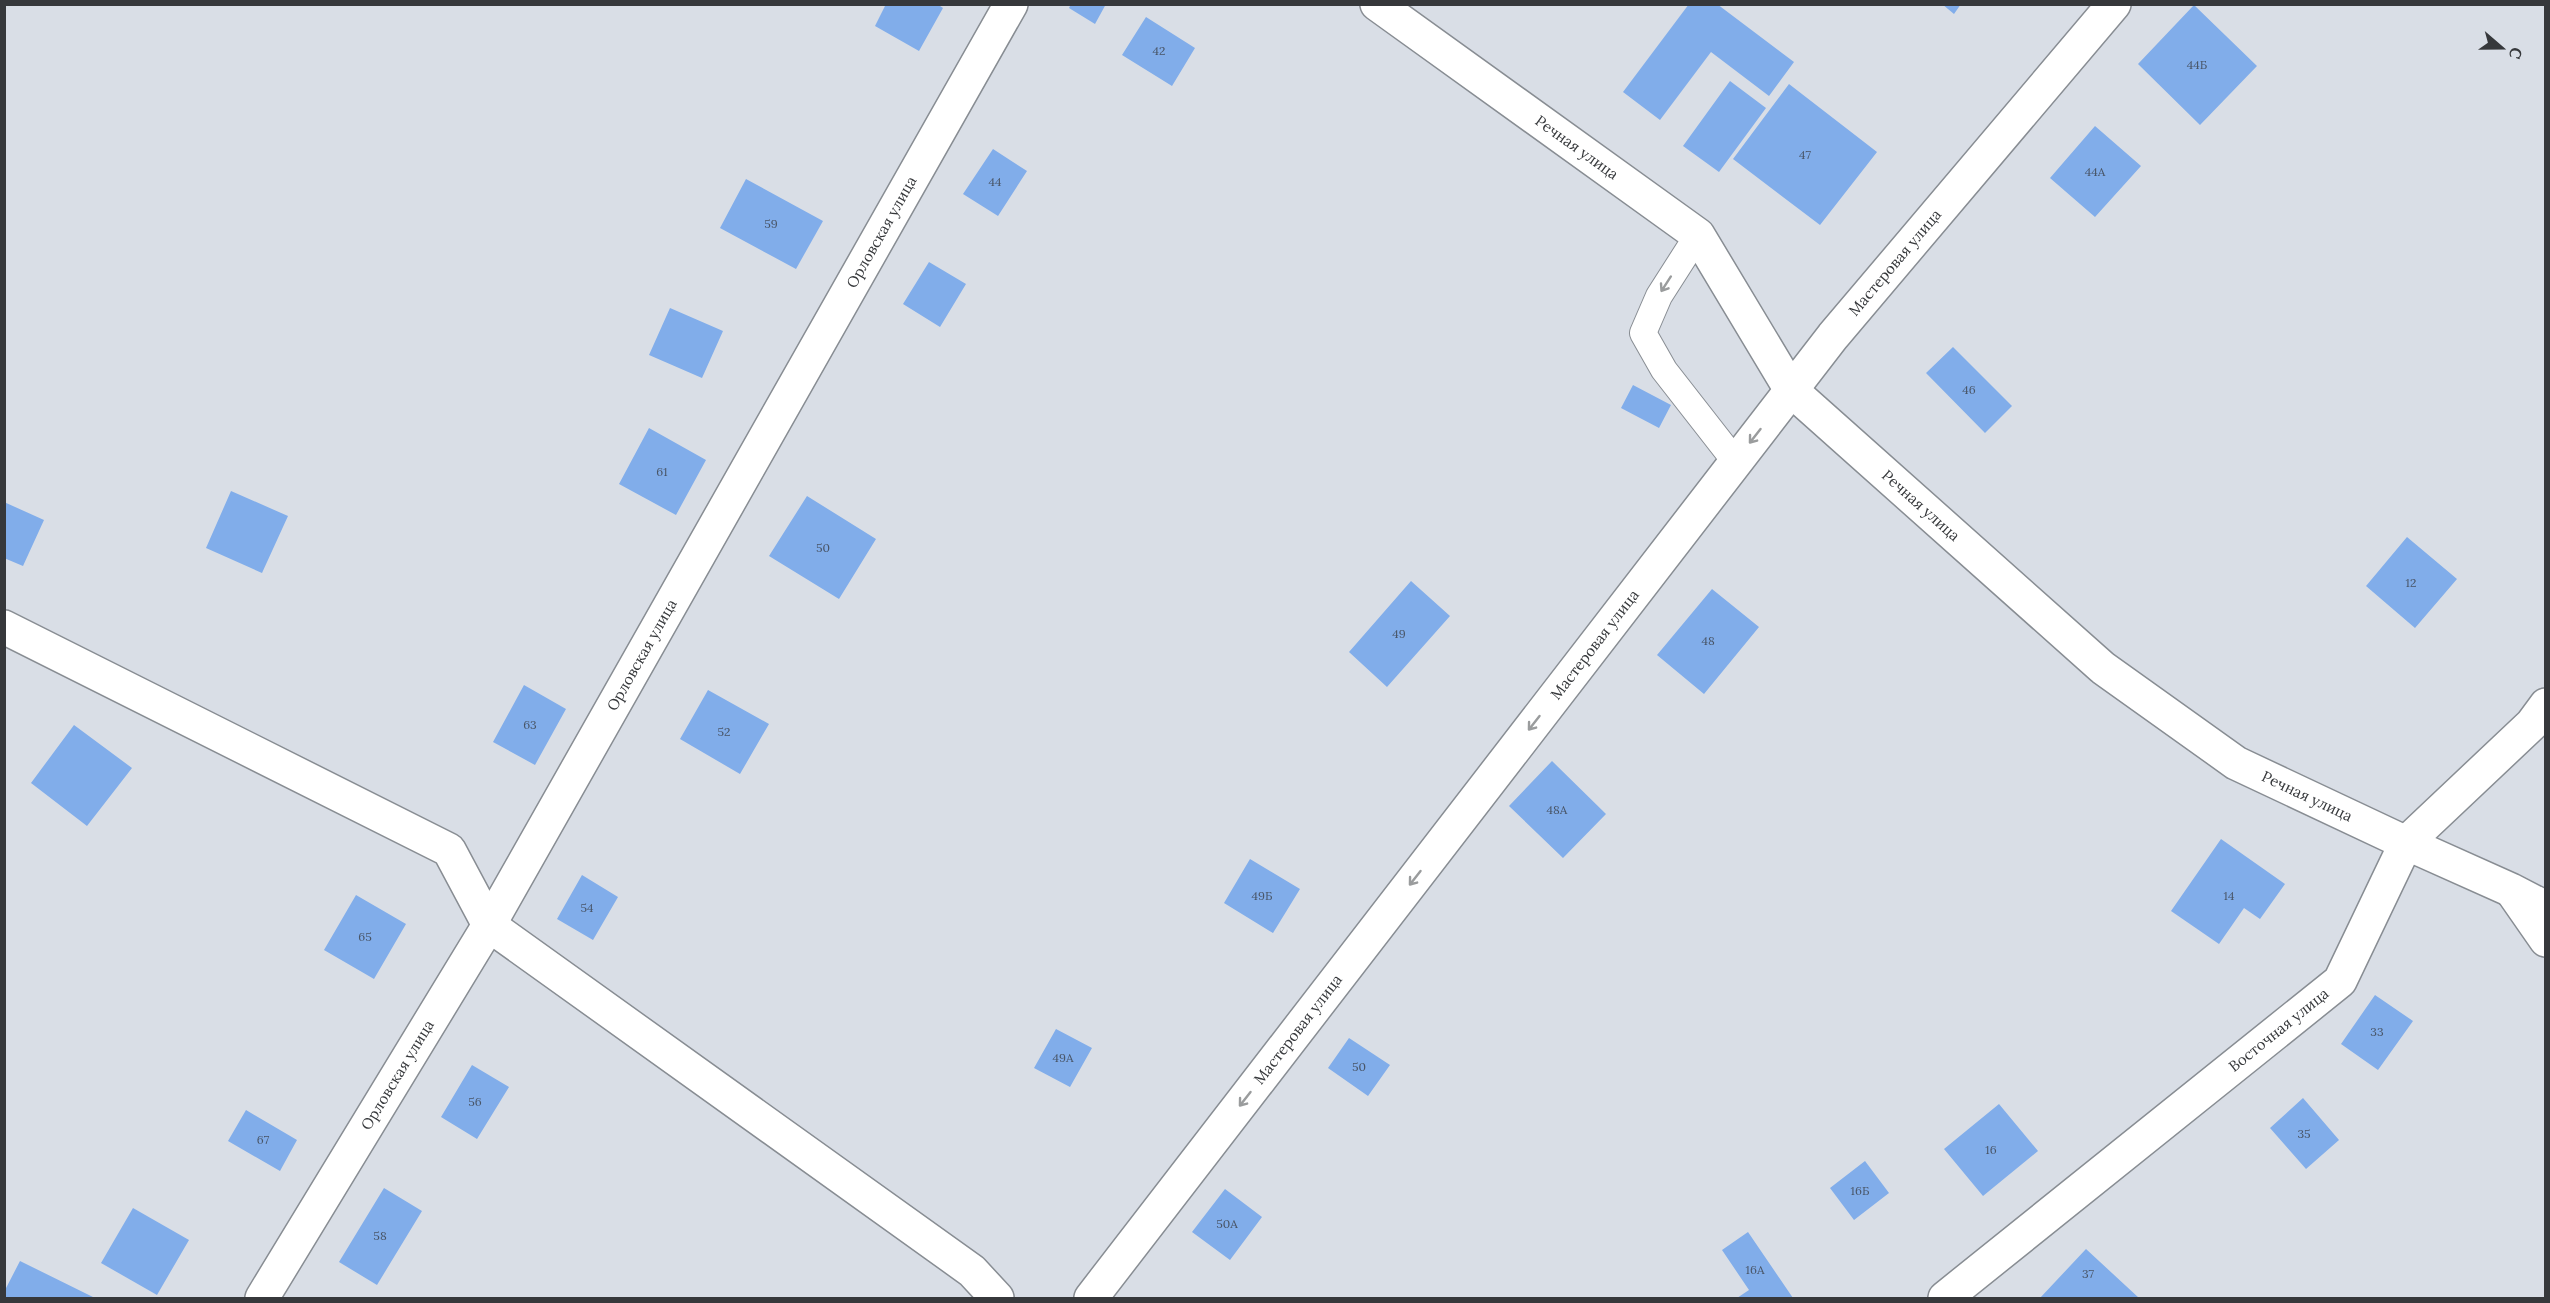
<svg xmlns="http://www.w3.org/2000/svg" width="2550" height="1303" font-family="Lora,serif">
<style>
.building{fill:#81adea}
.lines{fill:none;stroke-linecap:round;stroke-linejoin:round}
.service-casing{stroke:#888d93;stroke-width:28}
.minor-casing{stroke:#888d93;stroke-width:36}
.service{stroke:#fff;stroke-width:26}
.minor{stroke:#fff;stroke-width:33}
.oneway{stroke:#9a9c9d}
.labels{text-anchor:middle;stroke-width:4.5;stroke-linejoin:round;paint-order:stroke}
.number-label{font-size:12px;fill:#495567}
.street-label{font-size:15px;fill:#36383b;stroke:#d9dee6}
</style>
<rect width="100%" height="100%" fill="#d9dee6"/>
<path class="building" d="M886 4H937L943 8 919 51 875 26Z
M1071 4H1106L1095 24 1069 8Z
M1689 4H1717L1794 62 1769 96 1711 52 1660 120 1623 92Z
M1942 4H1961L1954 14Z
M2194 5 2257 66 2200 125 2138 64Z
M1146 17 1195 48 1172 86 1122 55Z
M1730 81 1766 108 1719 172 1683 146Z
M1789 84 1877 152 1820 225 1733 159Z
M2095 126 2141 166 2095 217 2050 178Z
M993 149 1027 171 998 216 963 194Z
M746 179 823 221 796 269 720 228Z
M929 262 966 284 940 327 903 304Z
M670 308 723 331 702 378 649 355Z
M1953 347 2012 406 1985 433 1926 373Z
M1633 385 1671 405 1659 428 1621 408Z
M649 428 706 460 676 515 619 484Z
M231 491 288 516 262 573 206 548Z
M807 496 876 539 839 599 769 556Z
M4 502 44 520 23 566 4 558Z
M2407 537 2457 579 2415 628 2366 586Z
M1411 581 1450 616 1387 687 1349 652Z
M1712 589 1759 627 1704 694 1657 655Z
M524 685 566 709 535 765 493 742Z
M708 690 769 724 740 774 680 739Z
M74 725 132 768 87 826 31 783Z
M1552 761 1606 814 1563 858 1509 806Z
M2221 839 2285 884 2260 919 2244 908 2219 944 2171 911Z
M1250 859 1300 889 1273 933 1224 903Z
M582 875 618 897 593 940 557 919Z
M356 895 406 924 374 979 324 950Z
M2375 995 2413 1021 2378 1070 2341 1044Z
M1056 1029 1092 1048 1070 1087 1034 1068Z
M1349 1038 1390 1065 1368 1096 1328 1068Z
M472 1065 509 1087 477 1139 441 1117Z
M2303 1098 2339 1140 2306 1169 2270 1128Z
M1999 1104 2038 1151 1983 1196 1944 1149Z
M246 1110 297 1140 280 1171 228 1141Z
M1865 1161 1889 1193 1854 1220 1830 1188Z
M384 1188 422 1211 377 1285 339 1262Z
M1225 1189 1262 1217 1230 1260 1192 1232Z
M133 1208 189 1240 157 1295 101 1263Z
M1748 1232 1793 1298H1737L1749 1290 1722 1250Z
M2086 1249 2139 1298H2040Z
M20 1261 95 1298H4V1292Z"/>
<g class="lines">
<g class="service-casing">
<path id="service" d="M1698 235 1659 296 1643 333 1664 370 1735 461"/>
</g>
<g class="minor-casing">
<g id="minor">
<path id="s1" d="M1377 4 1698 235 1791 390 2103 668 2236 763 2406 843 2511 890 2546 908"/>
<path d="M4 627 449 850 489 925 972 1271 997 1298"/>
<path d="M2514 894 2546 940"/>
<path id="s2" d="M262 1298 489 925 1011 4"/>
<path id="s3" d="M1091 1298 1833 336 2114 4"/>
<path id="s4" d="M1945 1298 2340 981 2406 843 2532 724 2546 705"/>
</g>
</g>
<use href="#service" class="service"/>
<use href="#minor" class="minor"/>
</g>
<defs><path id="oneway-shaft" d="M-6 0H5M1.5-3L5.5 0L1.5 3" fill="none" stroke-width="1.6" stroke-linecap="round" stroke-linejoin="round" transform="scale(1.5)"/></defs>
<g class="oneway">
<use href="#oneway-shaft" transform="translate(1666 284) rotate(123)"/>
<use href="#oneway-shaft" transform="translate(1755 436) rotate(128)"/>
<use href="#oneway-shaft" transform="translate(1534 723) rotate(128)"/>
<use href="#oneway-shaft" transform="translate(1415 878) rotate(128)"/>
<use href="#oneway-shaft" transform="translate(1245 1099) rotate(128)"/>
</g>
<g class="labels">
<g class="number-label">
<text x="1159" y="55">42</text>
<text x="2197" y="69">44Б</text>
<text x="1805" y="159">47</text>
<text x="2095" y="176">44А</text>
<text x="995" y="186">44</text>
<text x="771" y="228">59</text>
<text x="1969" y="394">46</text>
<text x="662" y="476">61</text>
<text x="823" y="552">50</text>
<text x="2411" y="587">12</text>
<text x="1399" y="638">49</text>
<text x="1708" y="645">48</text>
<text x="530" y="729">63</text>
<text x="724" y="736">52</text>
<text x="1557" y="814">48А</text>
<text x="1262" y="900">49Б</text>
<text x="2229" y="900">14</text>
<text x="587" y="912">54</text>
<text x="365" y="941">65</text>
<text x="2377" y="1036">33</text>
<text x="1063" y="1062">49А</text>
<text x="1359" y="1071">50</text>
<text x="475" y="1106">56</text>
<text x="2304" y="1138">35</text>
<text x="263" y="1144">67</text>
<text x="1991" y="1154">16</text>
<text x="1860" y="1195">16Б</text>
<text x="1227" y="1228">50А</text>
<text x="380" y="1240">58</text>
<text x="1755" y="1274">16А</text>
<text x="2088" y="1278">37</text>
</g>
<g class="street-label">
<text dy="5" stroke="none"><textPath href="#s1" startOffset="246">Речная улица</textPath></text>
<text dy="5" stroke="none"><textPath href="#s2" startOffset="1233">Орловская улица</textPath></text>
<text dy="5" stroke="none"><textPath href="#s3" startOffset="1311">Мастеровая улица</textPath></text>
<text dy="5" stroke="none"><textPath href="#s1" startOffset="750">Речная улица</textPath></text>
<text dy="5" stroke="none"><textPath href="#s3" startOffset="825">Мастеровая улица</textPath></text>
<text dy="5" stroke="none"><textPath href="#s2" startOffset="747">Орловская улица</textPath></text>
<text dy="5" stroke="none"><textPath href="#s1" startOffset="1236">Речная улица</textPath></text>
<text dy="5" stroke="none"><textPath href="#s3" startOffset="339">Мастеровая улица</textPath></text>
<text dy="5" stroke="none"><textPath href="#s4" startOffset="428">Восточная улица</textPath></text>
<text dy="5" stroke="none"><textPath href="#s2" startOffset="261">Орловская улица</textPath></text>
</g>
</g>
<rect width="2550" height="1303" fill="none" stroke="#36383b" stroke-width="12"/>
<g transform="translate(2502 48) rotate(110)" stroke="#d9dee6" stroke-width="4.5" paint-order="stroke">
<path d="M0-4.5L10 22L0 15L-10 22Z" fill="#36383b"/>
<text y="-9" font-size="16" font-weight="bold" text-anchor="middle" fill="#36383b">С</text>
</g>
</svg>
